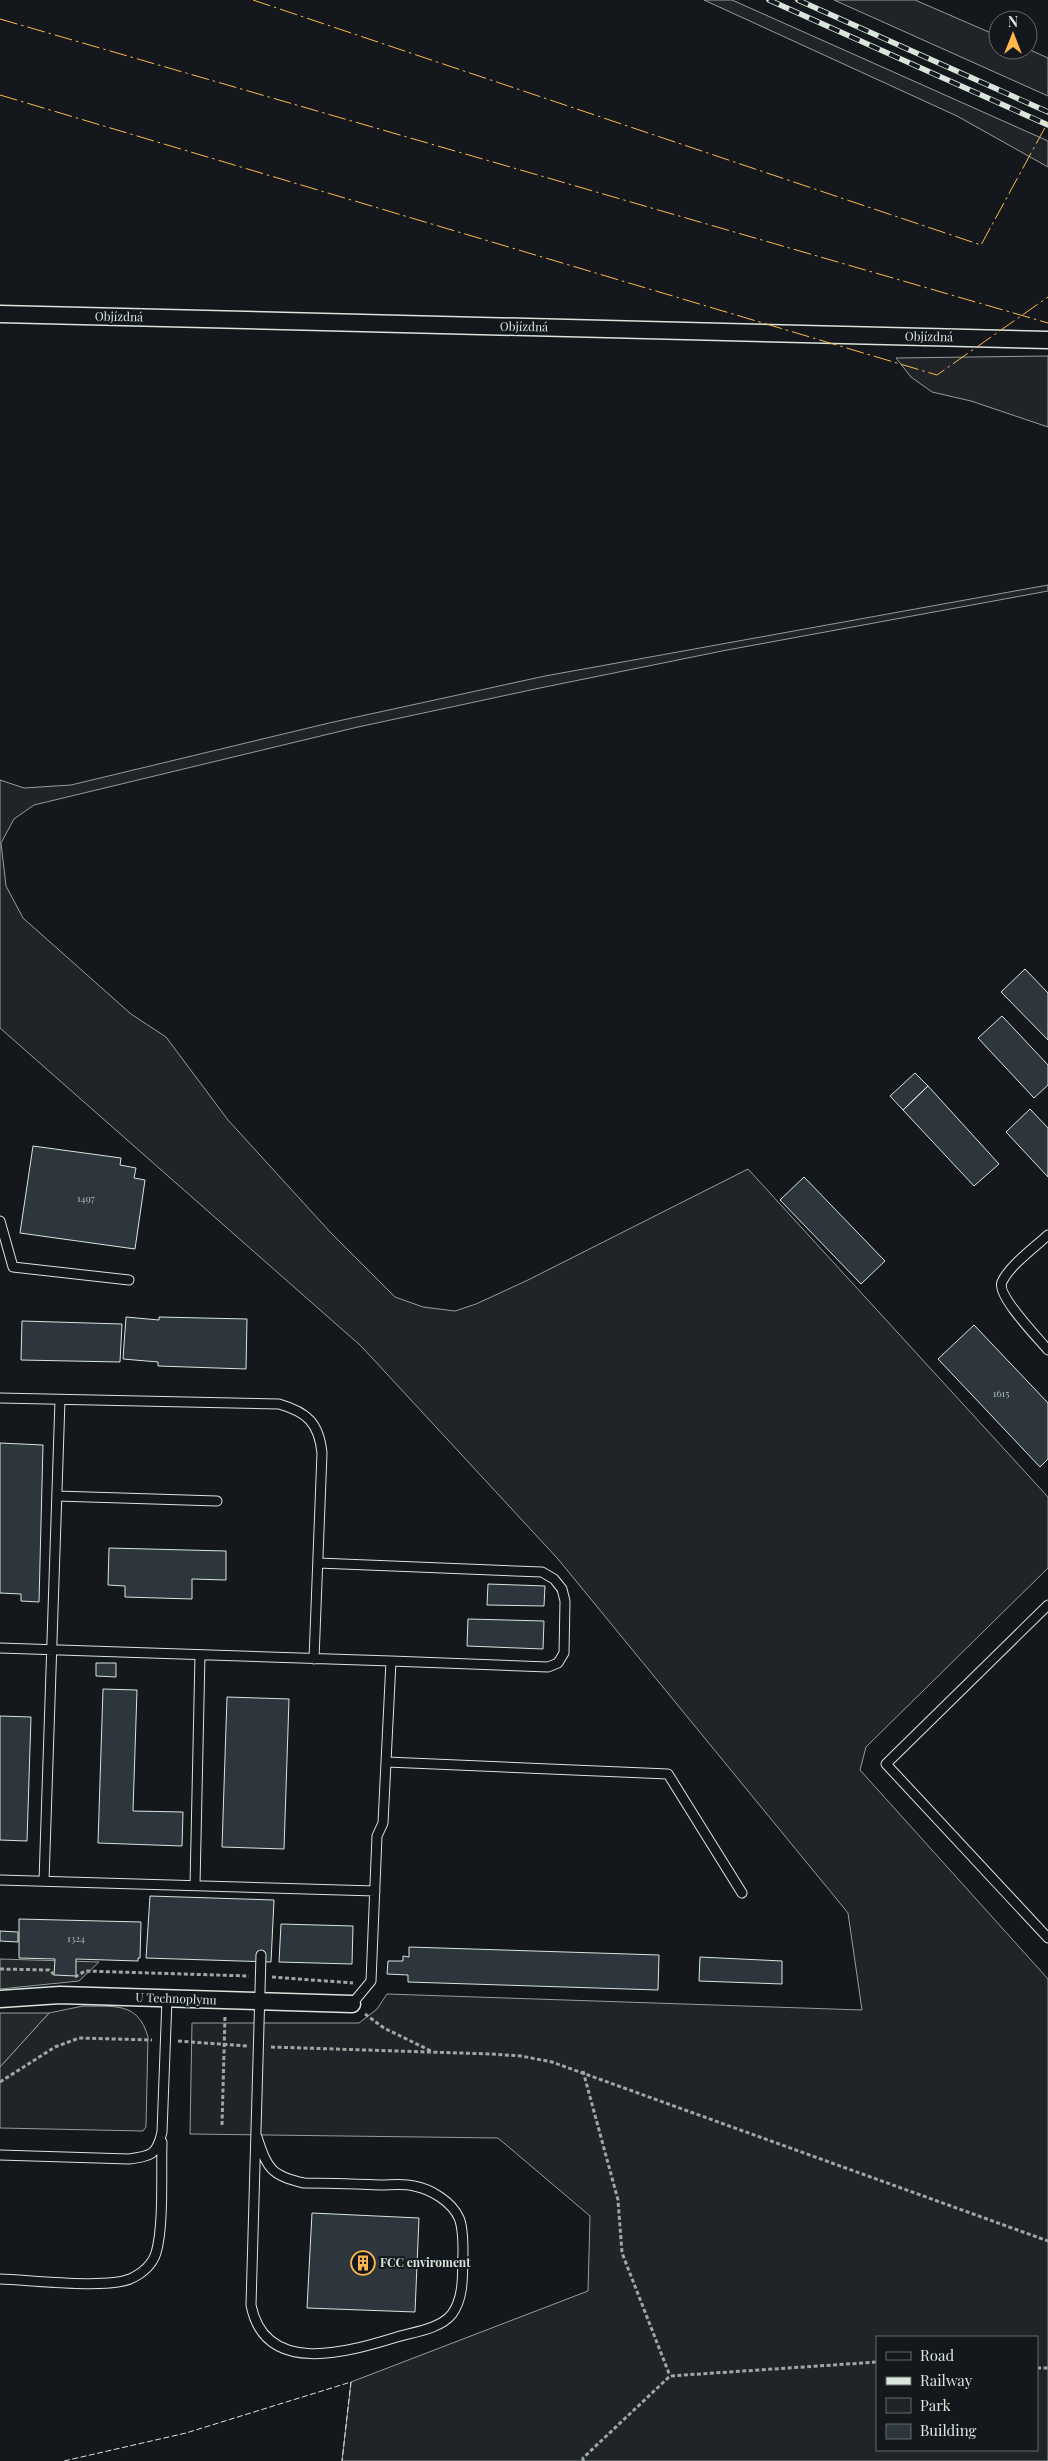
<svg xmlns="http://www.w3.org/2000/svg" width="1048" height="2461" font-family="'Playfair Display',serif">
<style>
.green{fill:#202428;stroke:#939e99;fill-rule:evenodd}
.parking{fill:#24282b;stroke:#939e99}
.building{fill:#2c363c;stroke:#d8e6dc}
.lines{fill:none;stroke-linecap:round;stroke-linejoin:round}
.service-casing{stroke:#d8e6dc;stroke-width:11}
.minor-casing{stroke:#d8e6dc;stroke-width:19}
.path{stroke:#9da8a2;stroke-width:3;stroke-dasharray:4 2.5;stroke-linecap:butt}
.service{stroke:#14181c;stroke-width:9}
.minor{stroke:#14181c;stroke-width:16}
.rail-casing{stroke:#d8e6dc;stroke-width:5.5}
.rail{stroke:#14181c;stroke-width:4;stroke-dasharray:11;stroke-linecap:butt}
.fence{stroke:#d8e6dc;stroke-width:1;stroke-dasharray:6 2.5;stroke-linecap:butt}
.power{stroke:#ffb74d;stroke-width:1;stroke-dasharray:18 4 2.5 4;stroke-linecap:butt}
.labels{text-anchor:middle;stroke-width:4;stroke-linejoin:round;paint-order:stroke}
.number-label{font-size:10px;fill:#adbab4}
.street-label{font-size:12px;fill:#d8e6dc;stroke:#14181c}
.poi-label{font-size:12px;font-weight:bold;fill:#d8e6dc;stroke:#14181c;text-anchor:start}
</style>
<rect width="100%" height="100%" fill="#14181c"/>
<path class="green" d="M704 0H732L1048 141V167L957 116Z
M834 0H915L998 36V50L1028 49 1048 58V96Z
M1048 356V427L971 401 932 392 911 377 896 358Z
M1048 585V591L722 651 540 688 358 727 34 805 14 819 1 843 6 886 23 918 131 1014 166 1037 228 1120 331 1233 395 1297 423 1307 455 1311 476 1304 528 1280 748 1169 1048 1497V1568L866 1747 860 1770 1048 1979V2461H342L351 2382 588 2291 590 2216 498 2138 190 2134 192 2023H359L377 2009 387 1994 862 2010 848 1913 558 1559 361 1346 0 1028V780L24 788 71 785 329 723 545 676ZM877 2337H1037V2450H877Z
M83 2006C114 2007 138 2001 148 2037L146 2127 143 2131 0 2128V2067L49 2013Z"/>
<path class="parking" d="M0 1959 99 1962 79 1981 0 1989Z
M0 2013H49L0 2067Z"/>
<path class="building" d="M1025 969 1048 993V1040L1001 992Z
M1002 1016 1048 1065V1085L1034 1098 978 1038Z
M915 1073 928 1086 903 1110 890 1096Z
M928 1086 999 1164 974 1186 903 1110Z
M1030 1109 1048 1128V1177L1006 1132Z
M33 1146 121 1158 120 1165 136 1168 134 1178 145 1180 135 1249 20 1233Z
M804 1177 885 1261 861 1284 780 1200Z
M126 1317 159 1320V1317L247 1319 246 1369 158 1366V1362L123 1359Z
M22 1321 122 1324 120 1362 21 1360Z
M974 1325 1048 1403V1459L1040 1467 938 1359Z
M0 1443 43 1445 39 1602 21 1601V1594L0 1593Z
M109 1548 226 1551V1580L192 1579V1599L125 1597V1586L108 1585Z
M488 1584 545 1586 544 1606 487 1605Z
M468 1619 544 1621 543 1649 467 1646Z
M96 1663H116V1677L96 1676Z
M103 1689 137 1690 133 1811 183 1812 182 1846 98 1843Z
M227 1697 289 1699 284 1849 222 1847Z
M0 1716 31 1717 27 1841 0 1840Z
M150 1896 274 1900 271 1962 146 1958Z
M19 1919 141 1922 140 1958H138V1961L76 1959V1976L54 1975 55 1959 19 1958Z
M281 1924 353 1926 352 1964 279 1962Z
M0 1931 18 1932V1942L0 1941Z
M409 1947 659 1955 658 1990 408 1982V1975L387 1974 388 1961H403V1956L409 1957Z
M700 1957 782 1961V1984L699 1981Z
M312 2213 419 2218 415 2312 307 2308Z"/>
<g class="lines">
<g class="service-casing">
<path id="service" d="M0 1221 13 1267 129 1280
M1048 1235C1035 1247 1009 1266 1002 1282 996 1295 1038 1338 1048 1350
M0 1398 279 1404C307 1412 319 1423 322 1453L314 1659
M57 1496 217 1501
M318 1563 542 1572 554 1579 562 1589 565 1601 564 1653 558 1663 548 1667 391 1661
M1048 1605 886 1764 1048 1938
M0 1648 391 1661 383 1823 377 1836 371 1981 352 2004
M387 1762 668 1774 742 1893
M0 1880 375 1891
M44 1881 60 1400
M195 1885 200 1655
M257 2137C267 2168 271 2176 304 2183 329 2183 355 2184 380 2185 391 2185 403 2183 414 2186 431 2189 452 2202 459 2218 463 2227 463 2242 463 2252 462 2272 465 2296 452 2314 440 2329 414 2332 397 2337 348 2352 265 2377 251 2305L261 1955
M0 2155 129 2159C151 2156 157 2155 162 2132L167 1999
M0 2279C31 2280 104 2289 130 2279 141 2274 152 2265 156 2253 164 2226 161 2172 162 2142"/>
</g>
<g class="minor-casing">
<path id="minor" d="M0 314 1048 340
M0 1999 60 1995 352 2004"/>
</g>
<path class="path" d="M0 1969 49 1970 56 1976
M75 1977 85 1971 249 1976
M272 1977 353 1983
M365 2014 384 2028 431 2051
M178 2041 247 2046
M271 2047 491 2054 521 2056 552 2062 1048 2241
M583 2071 618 2200 622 2253 670 2376
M0 2082 55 2047 79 2038 152 2040
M222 2125 225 2016
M1037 2368H1048
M583 2461V2458L670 2376 877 2362"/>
<use href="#service" class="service"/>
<use href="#minor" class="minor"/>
<g class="rail-casing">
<path id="rail" d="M769 0 1048 125
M798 0 1048 112"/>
</g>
<use href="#rail" class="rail"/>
<path class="fence" d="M64 2461 186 2433 351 2382 342 2461"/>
<path class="power" d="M253 0 981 245 1048 122
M0 19 1048 323
M0 95 937 375 1048 297"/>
</g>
<defs>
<g id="building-ring" transform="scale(1.25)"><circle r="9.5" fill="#14181c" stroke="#ffb74d" stroke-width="1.5"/><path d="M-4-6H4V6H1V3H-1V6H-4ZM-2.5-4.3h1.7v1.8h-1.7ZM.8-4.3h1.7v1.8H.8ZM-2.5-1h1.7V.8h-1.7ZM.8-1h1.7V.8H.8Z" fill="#ffb74d"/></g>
</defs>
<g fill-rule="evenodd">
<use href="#building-ring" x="363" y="2263"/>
</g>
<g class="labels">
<g class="number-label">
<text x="86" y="1202">1497</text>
<text x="1001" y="1397">1615</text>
<text x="76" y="1942">1324</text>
</g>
<g class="street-label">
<text transform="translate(119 317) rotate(1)" y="4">Objízdná</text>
<text transform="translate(524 327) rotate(1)" y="4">Objízdná</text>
<text transform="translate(929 337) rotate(1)" y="4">Objízdná</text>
<text transform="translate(176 1999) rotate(2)" y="4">U Technoplynu</text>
</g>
<g class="poi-label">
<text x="380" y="2267">FCC enviroment</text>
</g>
</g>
<rect x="876" y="2336" width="162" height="115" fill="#14181c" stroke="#626a69"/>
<rect x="886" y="2352" width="25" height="8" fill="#14181c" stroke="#626a69"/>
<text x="920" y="2361" font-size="15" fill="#d8e6dc">Road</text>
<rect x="886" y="2377" width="25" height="8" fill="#d8e6dc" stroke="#626a69"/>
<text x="920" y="2386" font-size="15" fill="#d8e6dc">Railway</text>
<rect x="886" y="2398" width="25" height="15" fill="#202428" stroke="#626a69"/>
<text x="920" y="2411" font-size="15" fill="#d8e6dc">Park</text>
<rect x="886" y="2424" width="25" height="15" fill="#2c363c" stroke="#626a69"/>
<text x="920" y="2436" font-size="15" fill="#d8e6dc">Building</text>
<g transform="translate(1013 35)"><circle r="24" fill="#14181c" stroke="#626a69"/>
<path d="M0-4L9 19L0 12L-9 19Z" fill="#ffb74d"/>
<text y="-8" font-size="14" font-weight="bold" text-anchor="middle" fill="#d8e6dc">N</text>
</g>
</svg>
